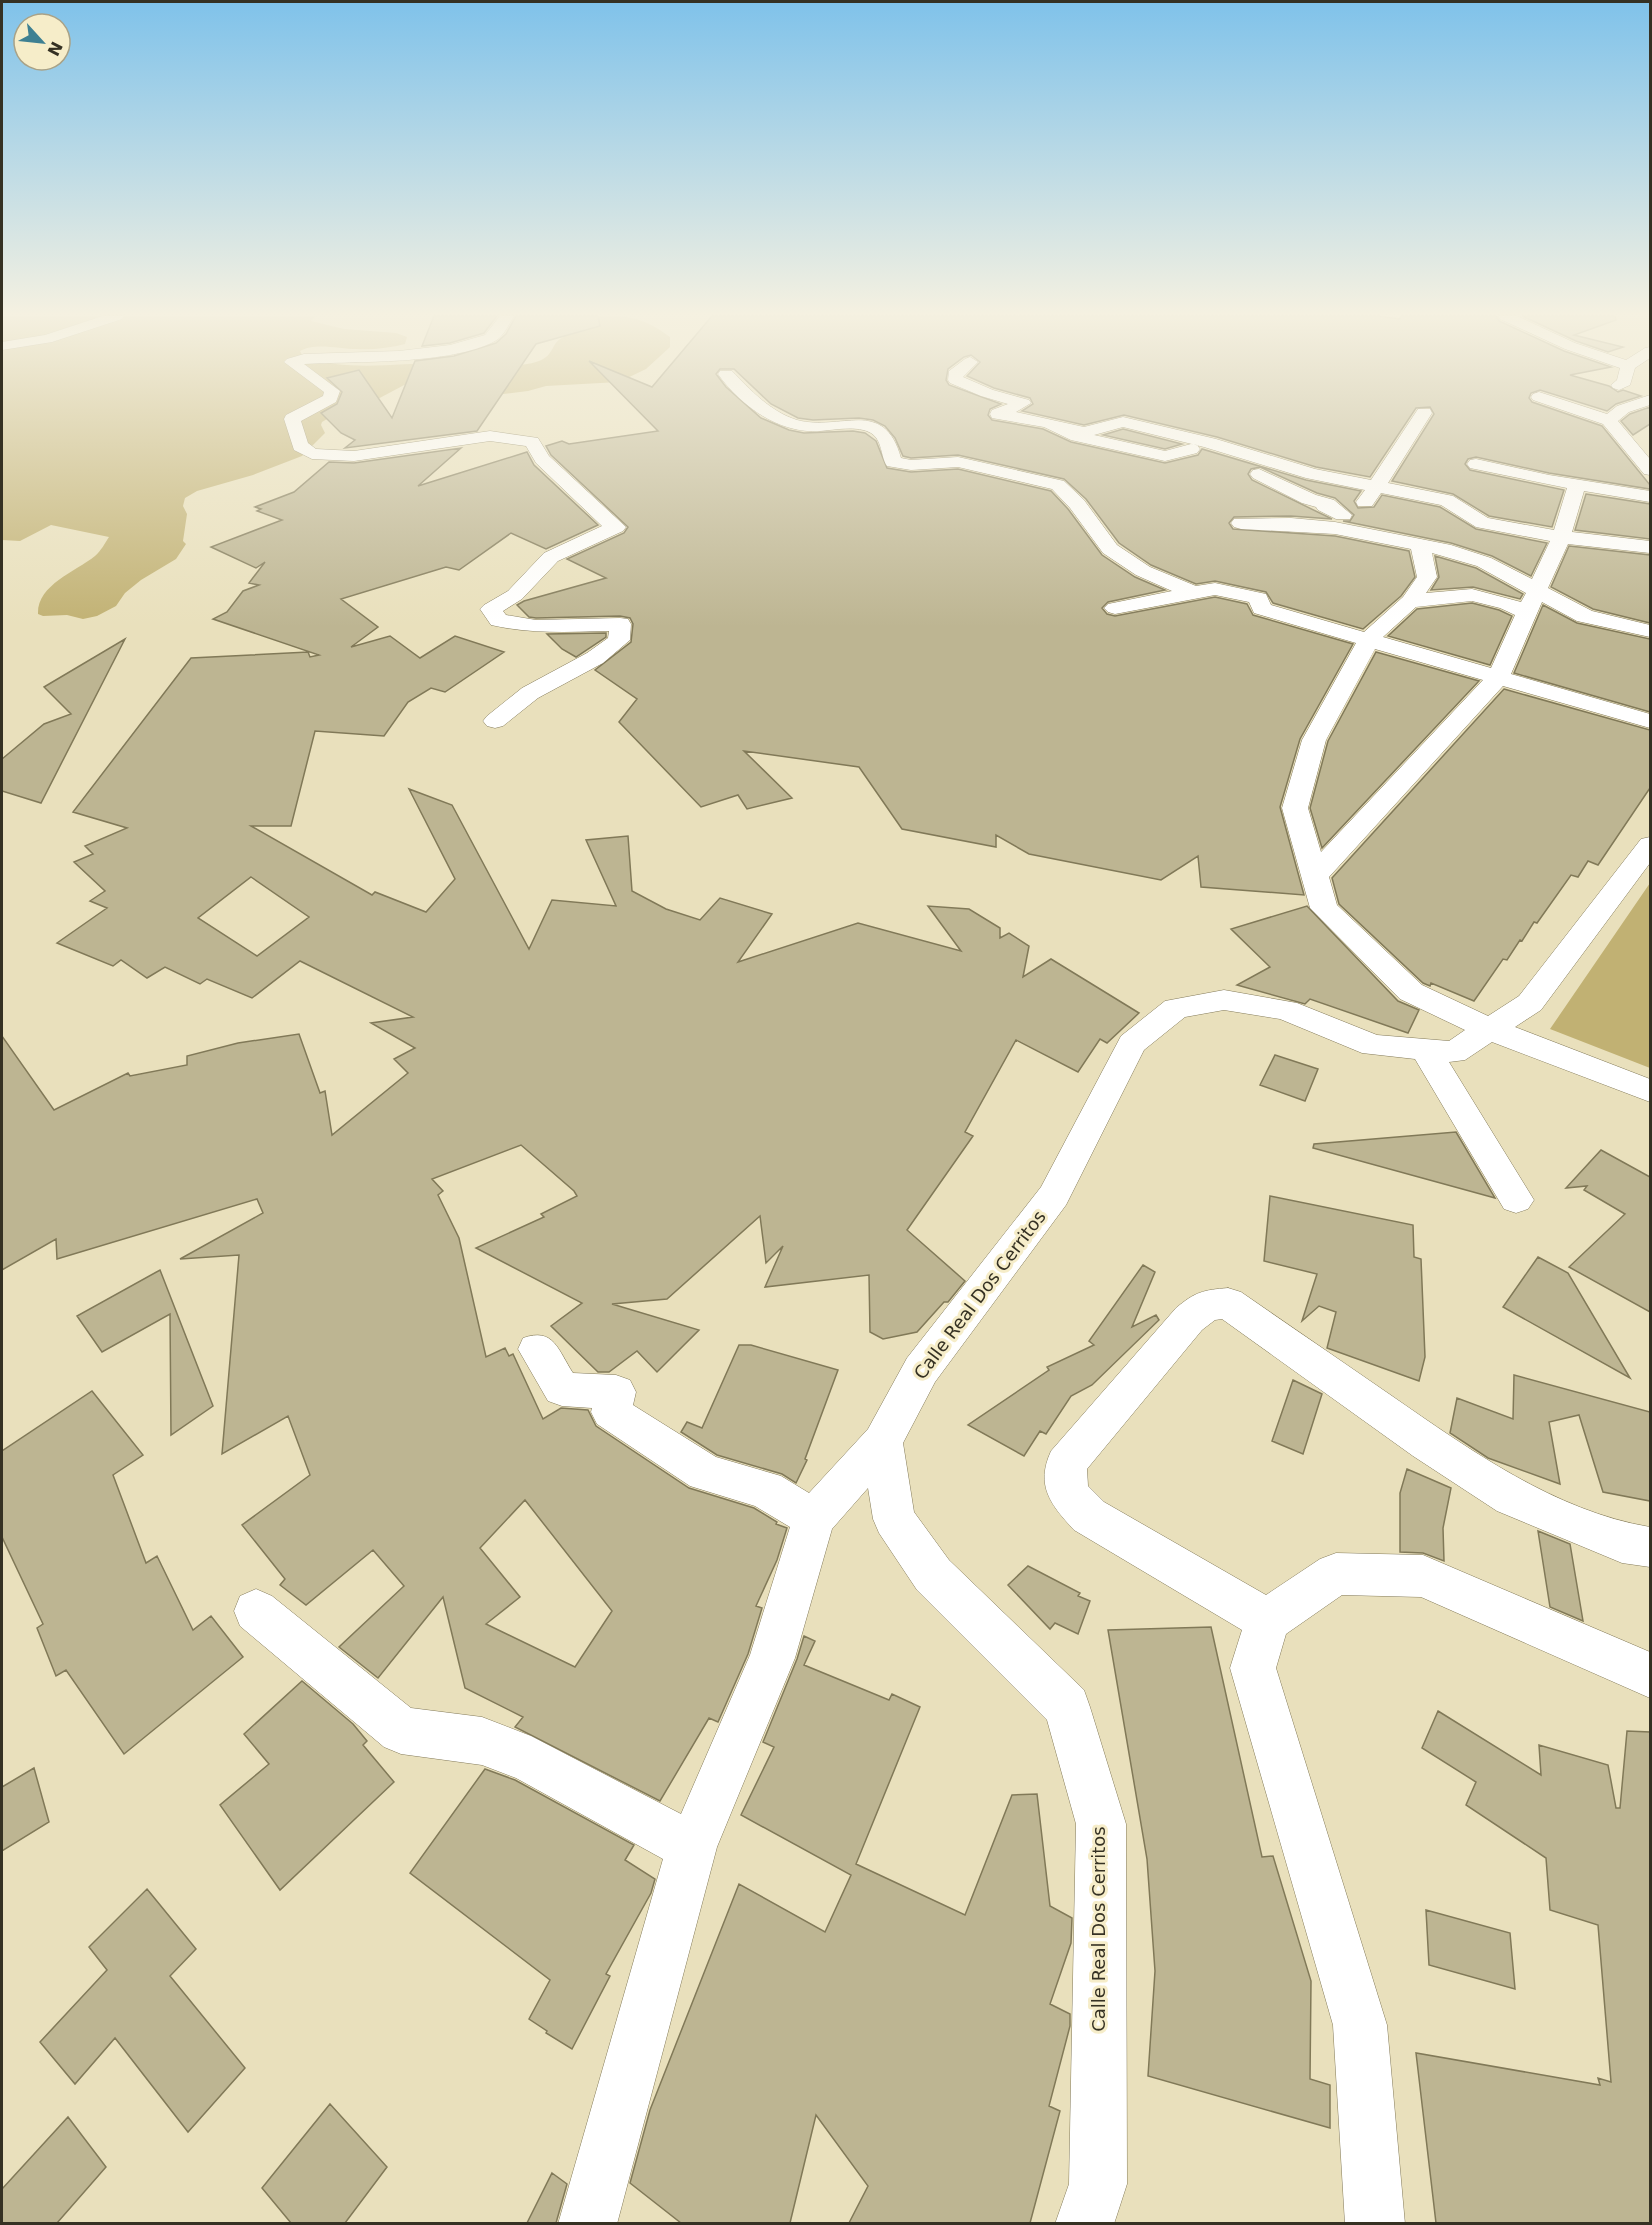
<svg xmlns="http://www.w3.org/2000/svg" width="1652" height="2225" font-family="'DejaVu Sans',sans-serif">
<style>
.green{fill:#c1b173}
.building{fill:#bdb592;stroke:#817958;stroke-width:1.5;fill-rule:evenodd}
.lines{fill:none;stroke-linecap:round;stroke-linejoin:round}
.street-casing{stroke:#847b5a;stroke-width:1}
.street{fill:#fff;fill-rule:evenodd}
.labels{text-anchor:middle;stroke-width:6;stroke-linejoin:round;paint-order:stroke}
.near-street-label{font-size:18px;fill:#353123;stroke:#f6edc9}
</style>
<rect width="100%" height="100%" fill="#e9e0bc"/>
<path class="green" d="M2 316H316L311 321 344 329 396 333 407 337 405 344C390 348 372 350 357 349 339 349 315 342 300 351L303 357C350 372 395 363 443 363 473 363 510 371 539 361 553 356 552 344 560 339 568 334 576 331 583 325L580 316C619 316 637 312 670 337V347L646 369 619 382 546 386 528 391 503 394 408 383 374 401 337 413 322 422 321 425 325 433 302 456 253 475 197 491 185 498 183 506 187 514 183 541 186 544 176 559 141 580 125 593 116 606 97 616 83 619 67 615 43 616 38 614C37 585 75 572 95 556 101 551 105 543 109 537L51 525 20 541 2 540Z
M1650 883V1068L1550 1029Z"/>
<path class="building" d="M434 316H497L484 333 450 343 422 346Z
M516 316H598L600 326 536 344 477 431 345 448 355 440 341 433 321 413 337 404 342 392 327 378 359 370 392 418 415 361 454 356 496 343 506 334Z
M712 316H1378L1400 319 1401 316H1496L1499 321 1564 351 1611 367 1570 375 1609 386 1618 392 1623 390 1641 396 1616 404 1607 411 1540 390 1531 393 1529 398 1532 402 1602 426 1650 485V489L1549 473 1476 457 1468 459 1465 464 1470 470 1564 490 1552 527 1489 516 1453 494 1392 481 1434 414 1430 407 1416 408 1370 477 1316 467 1217 437 1124 415 1084 425 1022 411 1033 404 1030 398 994 388 967 376 980 362 971 355 964 357 948 369 946 380 949 385 1001 404 990 409 988 415 992 420 1043 429 1071 442 1165 463 1198 455 1202 449 1306 480 1361 491 1354 501 1358 508 1374 507 1382 495 1440 507 1476 529 1547 543 1531 576 1492 556 1451 543 1343 521H1350L1354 515 1335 498 1317 493 1260 467 1251 469 1248 474 1252 480 1332 519 1291 516 1234 517 1229 523 1233 529 1335 536 1409 551 1415 577 1401 596 1363 629 1273 603 1266 592 1215 581 1196 584 1151 565 1119 543 1086 499 1064 479 958 455 911 458 903 456 895 438 885 426 873 420 859 418 813 420 798 418 771 404 734 369H720L716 374 726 387 761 418 789 430 804 433 853 431 865 433 876 441 887 468 911 472 958 469 1051 491 1068 509 1102 555 1135 577 1165 590 1108 602 1102 608 1107 614 1115 616 1215 597 1247 604 1253 615 1353 644 1300 739 1280 807 1304 895 1201 887 1198 856 1161 880 1029 854 996 835V847L902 829 859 767 744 751 792 798 747 809 738 795 701 807 619 722 637 699 595 670 631 642 633 624 630 618 620 616 536 618 529 617 517 605 524 601 606 578 567 559 624 533 628 527 551 455 546 446 562 441 569 444 658 431 589 361 652 387Z
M1522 316H1615L1616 320 1574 335 1623 347 1608 352 1576 341Z
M1650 407V424L1633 435 1621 421 1630 414Z
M1123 429 1182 444 1165 449 1103 435Z
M461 448 418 486 527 452 534 465 598 525 546 549 511 533 459 570 446 567 341 599 378 627 351 647 390 636 420 658 455 636 504 652 445 692 431 688 408 702 384 736 315 731 291 826H251L372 895 375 892 426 912 455 879 409 789 452 805 529 949 552 900 616 906 586 840 628 836 632 891 666 909 700 920 720 898 772 914 738 962 858 923 961 951 928 906 969 909 1000 928V938L1009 933 1029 946 1023 977 1051 959 1139 1013 1107 1043 1100 1039 1078 1072 1016 1040 965 1132 973 1136 907 1230 965 1281 948 1302H944L917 1332 883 1339 870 1332 869 1275 765 1287 783 1246 766 1263 760 1216 667 1299 612 1304 699 1330 657 1372 637 1351 609 1372H598L551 1326 582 1303 476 1248 544 1217 541 1214 577 1196 574 1191 521 1145 432 1179 443 1191 438 1195 459 1238 486 1357 505 1348 509 1356 513 1354 543 1419 561 1408 588 1410 596 1426 689 1488 754 1508 777 1522 776 1524 787 1528 777 1560 756 1606 762 1608 748 1654 718 1722 709 1718 660 1801 515 1727 523 1717 465 1688 443 1597 378 1678 339 1647 404 1586 373 1550 306 1605 280 1585 285 1579 242 1525 310 1475 288 1416 222 1454 239 1255 180 1259 263 1213 257 1199 57 1259 56 1239 2 1270V1036L54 1110 128 1073 130 1076 187 1065V1056L238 1043 299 1034 320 1093 325 1091 332 1135 408 1073 394 1059 415 1048 371 1023 413 1017 300 961 252 998 207 979 200 984 165 967 147 978 121 960 113 966 57 943 107 908 90 901 105 891 74 862 93 854 85 846 127 828 73 812 191 658 308 652 310 657 319 655 213 619 227 612 243 591 259 585 249 583 265 562 256 568 211 547 282 520 257 511 261 509 255 507 294 492 329 462 354 463ZM251 877 309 917 257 956 198 918ZM525 1500 612 1611 575 1667 486 1624 520 1597 480 1548Z
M1586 494 1650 504V539L1575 530Z
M1569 546 1650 555V623L1593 609 1551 587Z
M1435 556 1476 568 1523 594 1520 599 1473 587 1431 590 1439 577Z
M1472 603 1499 610 1512 616 1490 665 1388 636 1417 609Z
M1543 605 1577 623 1650 639V712L1514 673Z
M606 633V637L576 657 562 649 547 634Z
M125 639 41 803 2 791V759L44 724 71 714 44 687Z
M1376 652 1479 681 1322 848 1310 808 1328 741Z
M1504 689 1650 730V788L1598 865 1588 861 1578 877 1571 875 1537 923 1534 922 1522 941 1520 940 1507 960 1503 959 1474 1001 1431 983 1430 986 1423 983 1339 904 1332 878Z
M1307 906 1398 1001 1419 1010 1408 1033 1310 999 1305 1004 1237 985 1270 967 1231 929Z
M1275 1055 1318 1069 1305 1101 1260 1085Z
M1456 1132 1495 1198 1313 1148 1314 1144Z
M1601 1150 1650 1177V1312L1569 1267 1625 1214 1584 1190 1587 1186 1566 1188Z
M1270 1196 1413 1225 1414 1257 1421 1259 1425 1357 1419 1381 1327 1348 1336 1312 1319 1306 1302 1321 1317 1274 1264 1261Z
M1538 1257 1568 1273 1630 1378 1503 1307Z
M1143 1265 1155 1272 1132 1327 1156 1315 1159 1320 1092 1385 1071 1396 1046 1434 1040 1431 1024 1456 968 1425 1049 1370 1047 1367 1094 1345 1089 1341Z
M160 1270 213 1406 171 1435 170 1314 102 1352 77 1316Z
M739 1345H751L838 1370 805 1459 807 1460 796 1483 782 1474 717 1455 681 1432 687 1422 702 1428Z
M1514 1375 1650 1412V1501L1603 1492 1579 1415 1549 1422 1560 1484 1488 1458 1450 1433 1457 1398 1513 1419Z
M1293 1380 1322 1394 1303 1454 1272 1441Z
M92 1391 143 1455 113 1475 146 1563 157 1556 193 1630 211 1616 243 1657 124 1754 66 1670 56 1676 37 1628 43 1624 2 1537V1451Z
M1407 1469 1451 1488 1443 1528 1444 1561 1423 1553 1400 1552V1493Z
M1538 1531 1570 1544 1583 1621 1550 1607Z
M1028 1566 1080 1593 1078 1596 1090 1601 1078 1634 1055 1623 1050 1629 1008 1585Z
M1211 1627 1262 1857 1273 1856 1311 1981 1310 2079 1330 2085V2128L1148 2076 1155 1971 1147 1859 1108 1630Z
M804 1636 815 1641 804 1665 889 1700 892 1694 920 1707 856 1864 965 1915 1012 1795 1037 1794 1050 1906 1072 1918 1071 1943 1050 2004 1070 2014V2026L1049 2106 1060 2111 1030 2223H849L868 2186 816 2115 790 2223H681L630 2183 650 2110 739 1884 825 1932 851 1875 741 1815 774 1747 763 1742 797 1659Z
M302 1681 353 1724 367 1741 363 1745 394 1782 280 1890 220 1805 269 1764 244 1734Z
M1438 1711 1541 1775 1539 1745 1608 1765 1616 1808H1620L1627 1731 1650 1732V2223H1436L1416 2053 1600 2085 1598 2078 1611 2082 1598 1925 1550 1910 1546 1858 1466 1805 1476 1782 1422 1748Z
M34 1768 49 1822 2 1851V1787Z
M485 1769 515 1780 634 1845 625 1860 655 1879 651 1893 606 1974 610 1976 572 2049 546 2033 547 2031 529 2019 550 1980 410 1873Z
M147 1889 196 1949 170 1976 245 2068 188 2132 115 2038 75 2084 40 2042 107 1970 89 1947Z
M1426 1910 1510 1933 1515 1989 1429 1965Z
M330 2104 387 2167 345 2223H291L262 2188Z
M68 2117 106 2167 57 2223H2V2189Z
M552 2173 567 2184 556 2223H527Z"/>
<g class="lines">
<g class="street-casing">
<path id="street" d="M103 316H124L122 319 52 342 2 350V342L45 335Z
M500 316H514C509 324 504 336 495 341 451 365 355 361 304 364L340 391 336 402 301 421 308 443 316 449 354 451 490 431 538 438 549 456 626 527 623 531 558 561 522 599 503 611 506 615 536 620 620 618 628 619 631 624 630 640 603 663 538 698 503 726 495 728 487 726 483 721 487 716 522 688 587 653 608 638 609 631C569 632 530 634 491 625L480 609 484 605 508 591 544 553 602 526 536 463 526 446 490 441 354 461 312 459 294 450 284 419 286 415 323 396 324 392 284 362 287 359 304 354 399 351 450 345 485 335Z
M1498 316H1517L1575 343 1626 360 1645 348 1650 347V358L1635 368 1630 385 1619 390 1613 388 1611 385 1617 380 1620 368 1565 349 1500 319Z
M970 357 978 362 963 377 993 390 1029 400 1031 403 1016 412 1084 427 1123 417 1216 439 1315 469 1371 480 1418 409H1430L1432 413 1388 483 1453 496 1488 518 1554 530 1567 488 1470 468 1467 464 1470 460 1476 459 1549 475 1650 491V502L1584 491 1572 532 1650 541V553L1568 544 1548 588 1592 611 1650 625V637L1577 621 1542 602 1511 674 1650 714V728L1503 686 1329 877 1337 905 1422 985 1488 1016 1519 996 1641 839 1650 837V863L1541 1010 1515 1027 1650 1079V1102L1492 1042 1465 1060 1449 1062 1534 1200 1528 1209 1516 1213 1504 1209 1415 1059 1362 1053 1280 1019 1224 1010 1185 1017 1144 1050 1066 1205 935 1382 903 1443 914 1512 949 1560 1084 1690 1090 1707 1126 1824 1127 2184 1114 2224H1055L1069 2184 1076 1824 1047 1720 917 1590 879 1533 873 1519 868 1488 832 1529 795 1658 717 1847 617 2224H558L663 1859 516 1778 482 1765 401 1754 384 1747 240 1626 234 1611 240 1596 256 1589 272 1596 411 1708 482 1717 531 1736 681 1814 750 1655 790 1527 755 1506 690 1486 597 1424 591 1412 592 1408 562 1406 548 1401 518 1349 523 1338C554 1327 558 1350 573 1373L616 1375 630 1380 636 1392 633 1405 716 1457 781 1476 809 1493 868 1429 907 1358 1041 1187 1121 1036 1165 1001 1224 990 1297 1003 1377 1035 1449 1041 1465 1030 1400 999 1310 908 1282 808 1302 740 1356 643 1254 613 1249 602 1215 595 1115 614 1108 612 1104 608 1108 604 1172 591 1136 575 1103 553 1070 508 1052 489 958 467 911 470 887 466C880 455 883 441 871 433 857 425 835 430 820 431 779 434 741 406 718 374L720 371H732C750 390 771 412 797 420 840 432 884 396 901 458L911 460 958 457 1064 481 1084 500 1117 545 1150 567 1196 586 1215 583 1266 594 1271 605 1364 632 1403 597 1417 577 1411 549 1335 534 1241 529 1234 527 1231 523 1234 519 1291 518 1335 522 1451 545 1491 558 1532 579 1550 541 1476 527 1441 505 1381 493 1372 506H1358L1356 502 1365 490 1306 478 1204 447 1123 427 1094 435 1165 451 1191 444 1197 445 1200 449 1197 453 1165 461 1071 440 1044 427 992 418 990 414 992 410 1008 404 981 396 950 383 948 380 949 371 965 359ZM1432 553 1477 566 1526 593 1521 602 1472 589 1426 593 1437 577ZM1472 601 1500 608 1515 615 1491 668 1383 637 1416 607ZM1375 649 1483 680 1321 852 1308 808 1326 740Z
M1539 392 1607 414 1617 406 1650 395V405L1629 412 1618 421 1650 459V475L1644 474 1603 424 1533 400 1531 397 1533 394Z
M1259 469 1316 495 1334 500 1352 515 1350 519H1336L1318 510 1316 507 1302 503 1253 478 1250 474 1253 470Z
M1228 1288 1241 1292C1291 1327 1342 1361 1392 1396 1470 1450 1555 1511 1650 1527V1567L1622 1563 1497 1511 1413 1456 1222 1319 1215 1320 1202 1330 1087 1469 1088 1486 1104 1502 1266 1595 1320 1559 1336 1553 1423 1555 1650 1652V1698L1421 1597 1342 1595 1286 1634 1276 1668 1387 2025 1405 2224H1345L1333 2025 1230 1668 1242 1630 1074 1530C1051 1505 1035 1486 1051 1451L1176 1308C1195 1292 1203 1290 1228 1288Z"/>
</g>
<use href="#street" class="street"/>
</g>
<linearGradient id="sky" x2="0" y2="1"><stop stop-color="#7fc2ea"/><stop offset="0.5" stop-color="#f5f1e1"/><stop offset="1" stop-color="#f5f1e1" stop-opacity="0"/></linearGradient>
<rect width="1652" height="627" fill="url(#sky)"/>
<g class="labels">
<g class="near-street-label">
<text transform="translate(980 1295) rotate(-53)" y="6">Calle Real Dos Cerritos</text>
<text transform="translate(1099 1929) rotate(-90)" y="6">Calle Real Dos Cerritos</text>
</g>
</g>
<rect width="1652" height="2225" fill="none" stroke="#353123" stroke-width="6"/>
<g transform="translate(42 42) rotate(117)"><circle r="28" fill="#f6edc9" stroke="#a9a287" stroke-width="1.5"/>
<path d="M0-4.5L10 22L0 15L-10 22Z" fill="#3e8092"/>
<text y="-9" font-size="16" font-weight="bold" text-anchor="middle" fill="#353123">N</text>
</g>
</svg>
